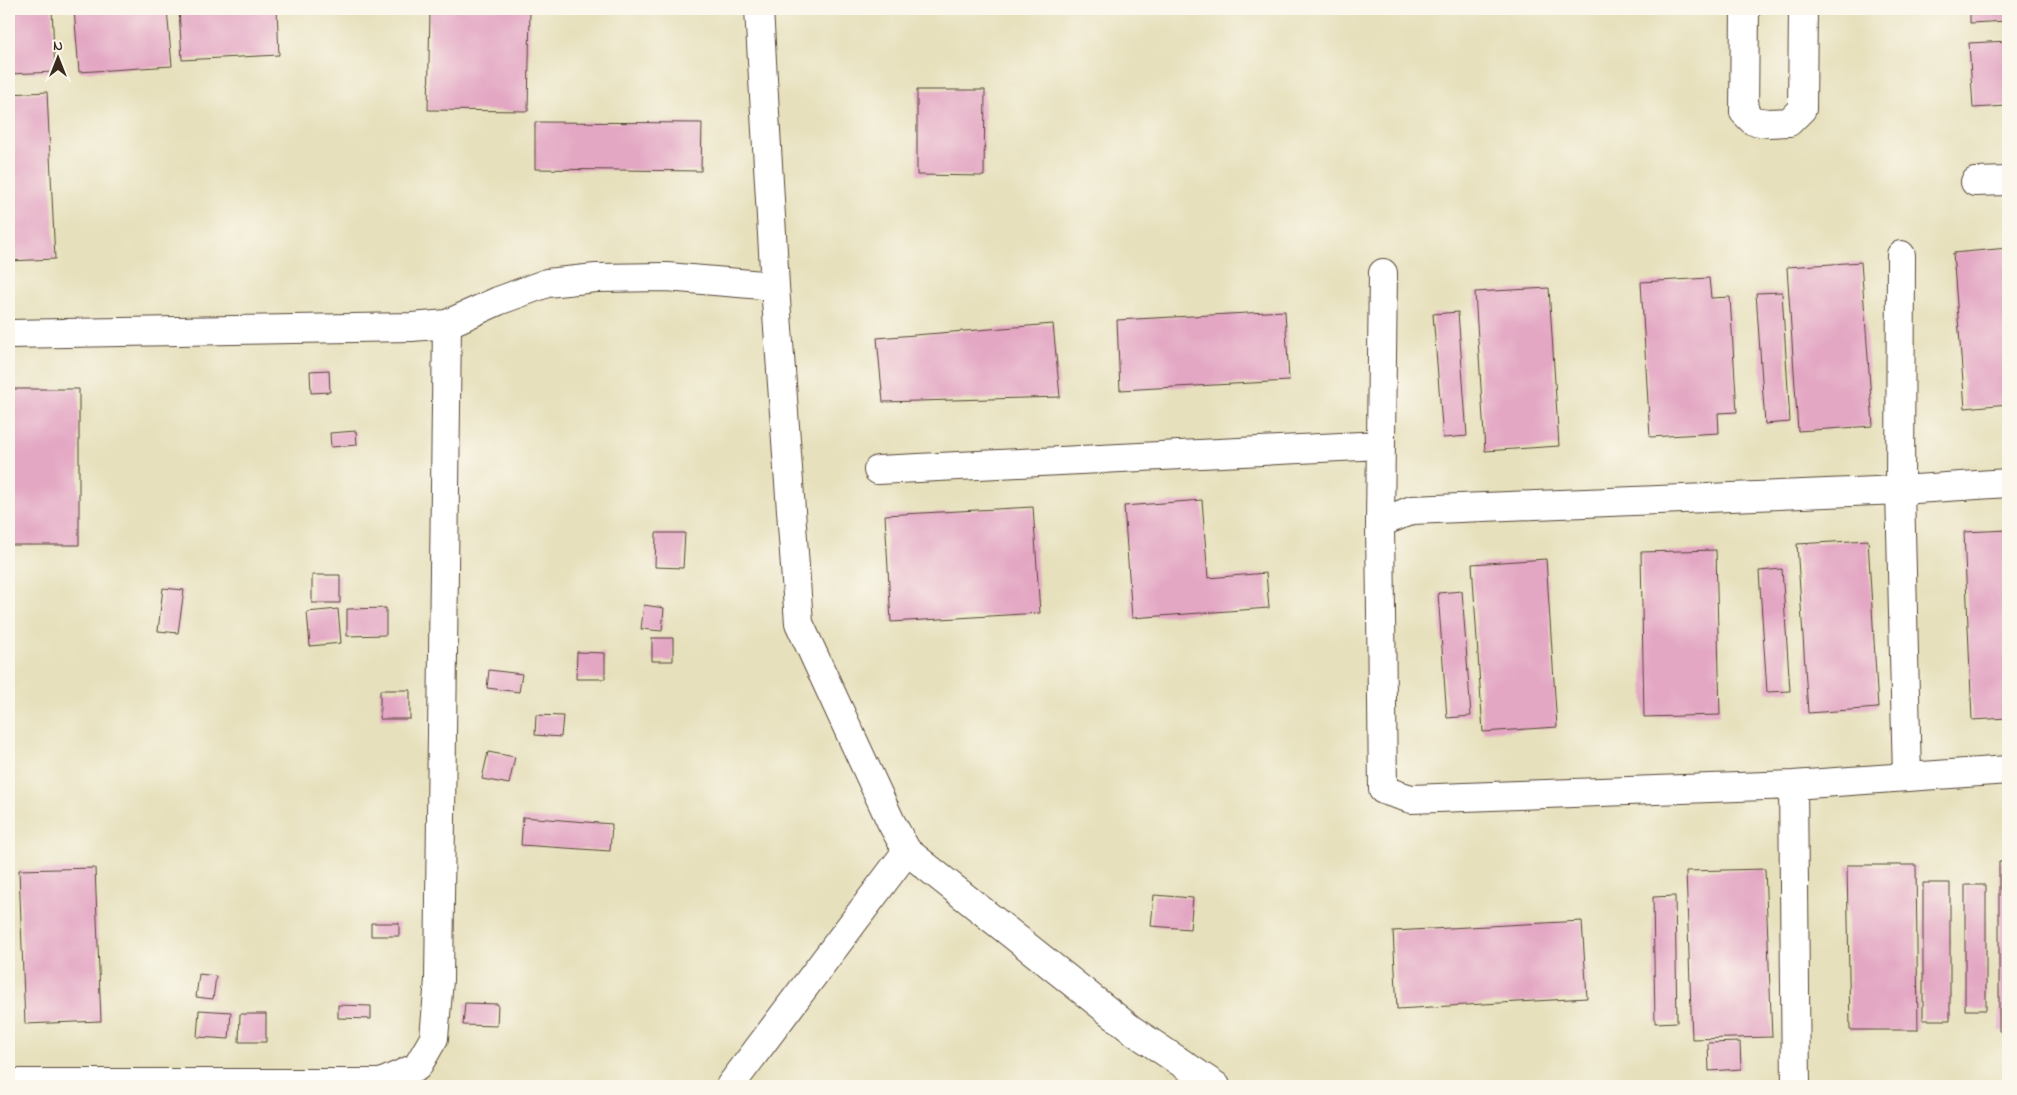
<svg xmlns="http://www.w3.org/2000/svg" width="2017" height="1095" font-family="'Indie Flower',sans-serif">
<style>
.building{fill:#e3a6c3}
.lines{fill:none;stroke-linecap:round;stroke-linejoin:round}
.minor-casing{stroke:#554536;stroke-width:30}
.minor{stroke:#fff;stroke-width:28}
</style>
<rect width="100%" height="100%" fill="#fbf7ec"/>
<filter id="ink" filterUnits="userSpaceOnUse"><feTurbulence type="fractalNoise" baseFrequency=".02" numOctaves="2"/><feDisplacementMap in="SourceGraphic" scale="10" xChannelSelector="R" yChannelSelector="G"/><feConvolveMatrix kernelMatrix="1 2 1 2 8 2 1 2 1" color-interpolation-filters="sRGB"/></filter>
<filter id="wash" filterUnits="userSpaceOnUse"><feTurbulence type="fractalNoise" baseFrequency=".0096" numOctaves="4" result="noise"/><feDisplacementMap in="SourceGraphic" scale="20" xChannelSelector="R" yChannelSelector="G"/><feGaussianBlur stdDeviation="1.12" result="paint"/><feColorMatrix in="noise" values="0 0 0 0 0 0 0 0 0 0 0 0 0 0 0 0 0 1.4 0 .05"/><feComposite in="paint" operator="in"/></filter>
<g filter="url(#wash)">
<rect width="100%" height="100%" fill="#e6e0bc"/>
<g id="blocks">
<path class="building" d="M9 9H52L55 72 9 74Z
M74 9H167L172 66 79 72Z
M179 9H277L279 55 182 60Z
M430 9H530L528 111 428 110Z
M1970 9H2008V21L1970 23Z
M2008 41V106L1973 108 1969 43Z
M917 90H985L984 176 917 175Z
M47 92 55 259 9 261V94Z
M535 122 702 123 701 171 535 169Z
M2008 248V404L1965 408 1953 253Z
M1861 262 1873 426 1798 431 1787 267Z
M1709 278 1711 298 1730 297 1737 412 1718 413 1719 433 1650 437 1641 282Z
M1549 288 1559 446 1485 451 1475 292Z
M1782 292 1790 422 1765 424 1756 293Z
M1285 311 1289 381 1120 390 1117 320Z
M1458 312 1467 436 1443 438 1433 314Z
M1053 324 1060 397 883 402 877 338Z
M329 370 330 392 311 393 310 371Z
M9 389H79V545H9Z
M356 431 357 445 331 447 330 433Z
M1202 500 1208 578 1266 573 1269 608 1132 618 1124 506Z
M1033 507 1040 613 891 622 885 515Z
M2008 530V718L1972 720 1964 532Z
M656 533H685L683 568 655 567Z
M1868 540 1878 708 1808 713 1797 544Z
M1716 550 1720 715 1644 717 1641 552Z
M1546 559 1557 727 1483 732 1472 564Z
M1782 569 1790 691 1767 692 1759 571Z
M312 575H340V603H312Z
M163 588 184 590 178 633 158 631Z
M1462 591 1471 716 1447 718 1438 593Z
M644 605 664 608 662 631 641 629Z
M386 608V635L347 636V609Z
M338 609 341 643 310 646 307 612Z
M652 638H673V661H652Z
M577 652 605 653V679H576Z
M489 670 522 674 519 692 487 688Z
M380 690H410V719H380Z
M536 715 563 716 561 737 535 735Z
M488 752 515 757 509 784 482 779Z
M523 817 612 824 610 851 521 845Z
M1999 862H2008V1031H1999Z
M1847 865H1916L1918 1030H1850Z
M95 868 101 1021 25 1024 19 870Z
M1765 869 1772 1037 1692 1039 1686 871Z
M1923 883H1950V1020H1923Z
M1965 885H1986V1010H1965Z
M1154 895 1193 898 1190 929 1151 926Z
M1675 896 1677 1022 1655 1023 1653 897Z
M1582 921 1587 998 1397 1009 1393 931Z
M371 923H399V936H371Z
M199 974 216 976 213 999 196 997Z
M465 1003 498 1004 497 1026 463 1025Z
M338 1005 371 1006V1019L338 1018Z
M199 1010 231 1012 229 1039 197 1037Z
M240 1014H266V1042H239Z
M1740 1042 1741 1069 1709 1071 1708 1043Z"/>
</g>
</g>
<g filter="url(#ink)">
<use href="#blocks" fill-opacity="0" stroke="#554536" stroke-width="1"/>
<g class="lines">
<g class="minor-casing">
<path id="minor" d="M759 9 775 286 799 623 891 822 907 851 1132 1030 1216 1086
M1745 9 1744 112 1753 121 1768 123 1789 122 1802 109 1803 9
M1975 182 2008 181
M1901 255 1900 490 1907 777
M1383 273 1380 523 1383 790 1411 799 1793 785 2008 770
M9 334 412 327 447 324
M878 470 1381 445
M1380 523 1412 510 1900 490 2008 483
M1793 785 1796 1086
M9 1083H381L417 1067 434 1038 439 980 447 324 498 301 547 283 596 278 667 277 775 286
M730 1086 907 851"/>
</g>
<use href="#minor" class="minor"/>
</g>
</g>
<rect width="2017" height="1095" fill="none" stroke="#fbf7ec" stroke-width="30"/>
<g transform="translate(58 58)" stroke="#fbf7ec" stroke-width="4" paint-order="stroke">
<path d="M0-4L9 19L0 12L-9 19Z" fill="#3b2a1e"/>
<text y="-8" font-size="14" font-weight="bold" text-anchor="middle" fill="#3b2a1e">N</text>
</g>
</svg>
